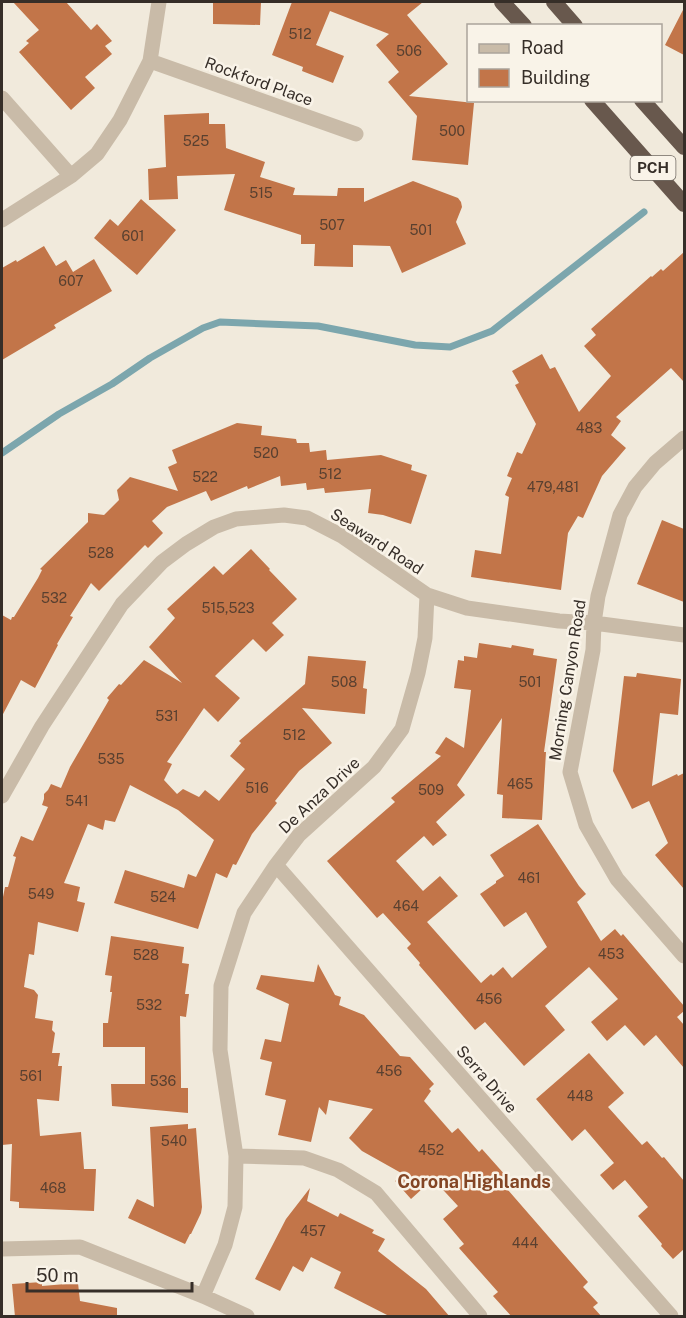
<svg xmlns="http://www.w3.org/2000/svg" width="686" height="1318" font-family="'Public Sans',sans-serif">
<style>
.lines{fill:none;stroke-linecap:round;stroke-linejoin:round}
.stream{stroke:#7ca6ad;stroke-width:7}
.building{fill:#c27549}
.minor{stroke:#c9bba8;stroke-width:15}
.trunk{stroke:#68584d;stroke-width:16}
.labels{text-anchor:middle;stroke-width:5;stroke-linejoin:round;paint-order:stroke}
.number-label{font-size:14px;fill:#594030}
.shield{fill:#f9f3e8;stroke:#706962;stroke-width:1.5}
.shield-label{font-size:15px;font-weight:bold;fill:#362e28}
.street-label{font-size:16px;fill:#362e28;stroke:#f9f3e8}
.neighbourhood-label{font-size:18px;font-weight:bold;fill:#834524;stroke:#f9f3e8}
</style>
<rect width="100%" height="100%" fill="#f1eadc"/>
<g class="lines">
<path class="stream" d="M2 453 59 414 112 384 150 358 203 328 220 322 318 326 415 345 450 347 492 331 644 212"/>
</g>
<path class="building" d="M13 2H66L91 30 97 24 112 41 105 46 112 54 85 77 95 88 71 110 19 52 29 43 26 41 39 30Z
M213 2H261L260 25 213 24Z
M292 2H423L407 15 448 64 409 96 474 103 468 165 412 160 417 116 388 82 399 72 376 45 389 34 330 11 316 45 344 56 333 83 302 71 303 67 272 55Z
M684 8V55L665 45Z
M209 113V124H225L226 148 265 162 260 177 295 188 293 195 337 196 338 188H364V202L413 181 458 198 461 202 462 207 456 222 466 244 402 273 390 246 353 245V267L314 266 315 244H301V235L224 210 235 174 177 176 178 199 149 200 148 169 166 167 164 115Z
M141 199 176 230 137 275 94 238 110 219 118 226Z
M44 246 56 266 66 260 73 272 94 259 112 291 54 325 56 328 2 360V268L16 260 17 262Z
M684 252V382L671 368 616 417 621 421 611 435 626 448 602 476 583 518 578 516 568 533 561 590 471 577 475 550 501 554 509 497 505 495 512 478 507 476 517 452 522 454 536 424 515 385 519 383 512 371 542 354 550 369 555 367 579 412 611 376 584 346 596 335 591 329 651 276 652 277 661 269 663 271Z
M237 423 262 426 261 435 296 439 297 443H309L310 452 326 450 327 460 381 455 412 465 411 470 427 475 411 524 383 515 368 513 371 489 325 493 324 488 307 490 306 483 281 486 280 476 248 489 247 486 211 501 206 491 167 507 152 521 163 533 148 548 145 545 99 591 91 583 70 616 73 617 57 644 58 645 35 688 21 680 2 716V615L11 620 12 617H14L38 578 42 570 40 569 88 522V513L104 515 119 500 117 490 130 477 178 491 168 467 177 463 172 450Z
M662 520 684 529V602L637 584Z
M251 549 270 569 269 570 297 599 272 623 284 635 266 652 253 639 215 676 240 698 218 722 204 708 167 762 172 764 164 780 177 794 183 789 199 797 205 790 219 801 245 769 230 756 241 743 239 741 305 684 308 656 366 661 363 688 367 689 365 714 302 708 332 743 299 771 275 801 277 803 252 834 236 865 233 864 227 878 216 873 198 929 114 903 125 870 184 888 188 874 196 877 214 840 178 810 130 785 115 822 105 820 103 830 88 824 64 883 80 887 77 901 85 903 78 932 38 922 34 955 29 954 24 987 34 990 38 995 35 1018 53 1021 52 1030 55 1033 52 1053H60L58 1066H62L59 1101 37 1099 40 1136 81 1132 84 1169H96L94 1211 19 1208V1202L10 1201 12 1144 2 1145V902L5 887H8L16 857 13 856 21 836 33 841 48 807 42 805 44 799V794L48 790 51 784 61 788 70 767 109 700 107 698 119 684 121 685 144 660 182 683 149 647 175 618 167 609 214 566 223 575Z
M479 643 511 648 512 645 534 649 533 655 557 659 544 752H546L542 820 502 818 503 795 497 794 502 718 457 785 465 795 436 822 447 835 433 846 424 836 396 861 423 891 440 876 458 896 427 922 481 983 491 974 493 976 503 967 512 978 547 947 526 912 504 927 480 894 496 883V881L504 876 490 855 538 824 579 886 586 894 577 902 601 941 615 929 621 936 623 934 684 1006V1011L677 1017 684 1025V1068L656 1035 644 1046 625 1025 607 1041 591 1022 618 999 589 967 545 1006 565 1030 524 1066 485 1022 475 1030 419 965 420 963 407 948 411 944 383 913 377 918 327 861 395 802 391 798 441 756 435 753 446 737 464 748 471 690 454 688 458 660 464 661V656L477 658Z
M637 673 681 679 678 715 660 713 652 786 677 774 678 776 684 773V889L655 855 668 843 649 801 632 809 613 771 624 676 636 677Z
M111 936 184 947 182 963 189 964 185 994H189L186 1017 180 1016 181 1078V1088H188V1113L112 1106 111 1084H145V1047H103V1023H108L112 992H110L112 976 105 975Z
M318 964 335 995 341 997 339 1005 364 1015 400 1056 410 1057 434 1084 429 1089 431 1091 424 1101 452 1133 458 1128 479 1152 482 1149 514 1185 508 1190 588 1282 583 1287 598 1303 593 1307 602 1317H512L493 1296 498 1292 459 1248 464 1244 443 1219 458 1206 433 1179 411 1199 395 1181 403 1174 362 1151 349 1138 373 1109 329 1100 326 1115 319 1107 311 1142 278 1135 286 1100 265 1095 272 1062 260 1059 265 1039 281 1042 289 1004 256 989 261 975 314 982Z
M589 1053 624 1093 608 1107 642 1145 647 1141 662 1158 664 1157 684 1181V1249L673 1259 661 1246 662 1244 638 1216 648 1207 625 1180 613 1190 600 1175 614 1163 585 1129 572 1141 536 1099Z
M188 1124V1129L196 1128 202 1207 201 1213 191 1234H190L185 1244 128 1218 137 1199 154 1207 150 1127Z
M310 1188 307 1201 338 1217 340 1213 374 1230 372 1233 385 1239 378 1251 426 1289 450 1317H391L334 1288 341 1272 311 1257 303 1272 293 1266 280 1291 255 1279 286 1219Z
M42 1282V1286L78 1283 80 1301 117 1308V1317H15L12 1284Z"/>
<g class="lines">
<path class="minor" d="M150 61 356 134
M2 98 71 176
M2 220 71 176 97 154 120 120 150 61 159 2
M684 438 655 463 635 487 620 515 598 596 594 623 593 650 570 772 586 825 617 879 684 956
M2 796 42 726 122 604 162 562 186 544 214 527 236 519 284 515 307 518 342 536 427 595 467 608 559 621 594 623 684 635
M276 865 671 1316
M236 1156 304 1158 338 1170 376 1193 480 1316
M2 1249 80 1247 203 1296 247 1316
M203 1296 225 1245 235 1207 236 1156 220 1050 221 986 244 913 276 865 299 835 374 767 402 729 418 673 425 638 427 595"/>
<path class="trunk" d="M502 2 524 26
M554 2 575 26
M592 100 684 204
M642 100 684 147"/>
</g>
<g class="labels">
<g class="number-label">
<text x="300" y="39">512</text>
<text x="409" y="56">506</text>
<text x="452" y="136">500</text>
<text x="196" y="146">525</text>
<text x="261" y="198">515</text>
<text x="332" y="230">507</text>
<text x="421" y="235">501</text>
<text x="133" y="241">601</text>
<text x="71" y="286">607</text>
<text x="589" y="433">483</text>
<text x="266" y="458">520</text>
<text x="330" y="479">512</text>
<text x="205" y="482">522</text>
<text x="553" y="492">479,481</text>
<text x="101" y="558">528</text>
<text x="54" y="603">532</text>
<text x="228" y="613">515,523</text>
<text x="344" y="687">508</text>
<text x="530" y="687">501</text>
<text x="167" y="721">531</text>
<text x="294" y="740">512</text>
<text x="111" y="764">535</text>
<text x="520" y="789">465</text>
<text x="257" y="793">516</text>
<text x="431" y="795">509</text>
<text x="77" y="806">541</text>
<text x="529" y="883">461</text>
<text x="41" y="899">549</text>
<text x="163" y="902">524</text>
<text x="406" y="911">464</text>
<text x="611" y="959">453</text>
<text x="146" y="960">528</text>
<text x="489" y="1004">456</text>
<text x="149" y="1010">532</text>
<text x="389" y="1076">456</text>
<text x="31" y="1081">561</text>
<text x="163" y="1086">536</text>
<text x="580" y="1101">448</text>
<text x="174" y="1146">540</text>
<text x="431" y="1155">452</text>
<text x="53" y="1193">468</text>
<text x="313" y="1236">457</text>
<text x="525" y="1248">444</text>
</g>
<rect class="shield" x="630.5" y="156" width="45" height="24" rx="4.5"/>
<g class="shield-label">
<text x="653" y="173">PCH</text>
</g>
<g class="street-label">
<text transform="translate(259 81) rotate(20)" y="6">Rockford Place</text>
<text transform="translate(377 541) rotate(33)" y="6">Seaward Road</text>
<text transform="translate(567 680) rotate(-81)" y="6">Morning Canyon Road</text>
<text transform="translate(319 795) rotate(-43)" y="6">De Anza Drive</text>
<text transform="translate(487 1079) rotate(49)" y="6">Serra Drive</text>
</g>
<g class="neighbourhood-label">
<text x="474" y="1188">Corona Highlands</text>
</g>
</g>
<rect width="686" height="1318" fill="none" stroke="#362e28" stroke-width="6"/>
<rect x="467" y="24" width="195" height="78" fill="#f9f3e8" stroke="#aba49b" stroke-width="1.5"/>
<rect x="479" y="44" width="30" height="9" fill="#c9bba8" stroke="#aba49b" stroke-width="1.5"/>
<text x="521" y="54" font-size="18" fill="#362e28">Road</text>
<rect x="479" y="69" width="30" height="18" fill="#c27549" stroke="#aba49b" stroke-width="1.5"/>
<text x="521" y="84" font-size="18" fill="#362e28">Building</text>
<path d="M27 1282v9h165v-9" fill="none" stroke="#362e28" stroke-width="3"/>
<text x="36" y="1282" font-size="18" fill="#362e28" stroke="#f9f3e8" stroke-width="4.5" paint-order="stroke">50 m</text>
</svg>
